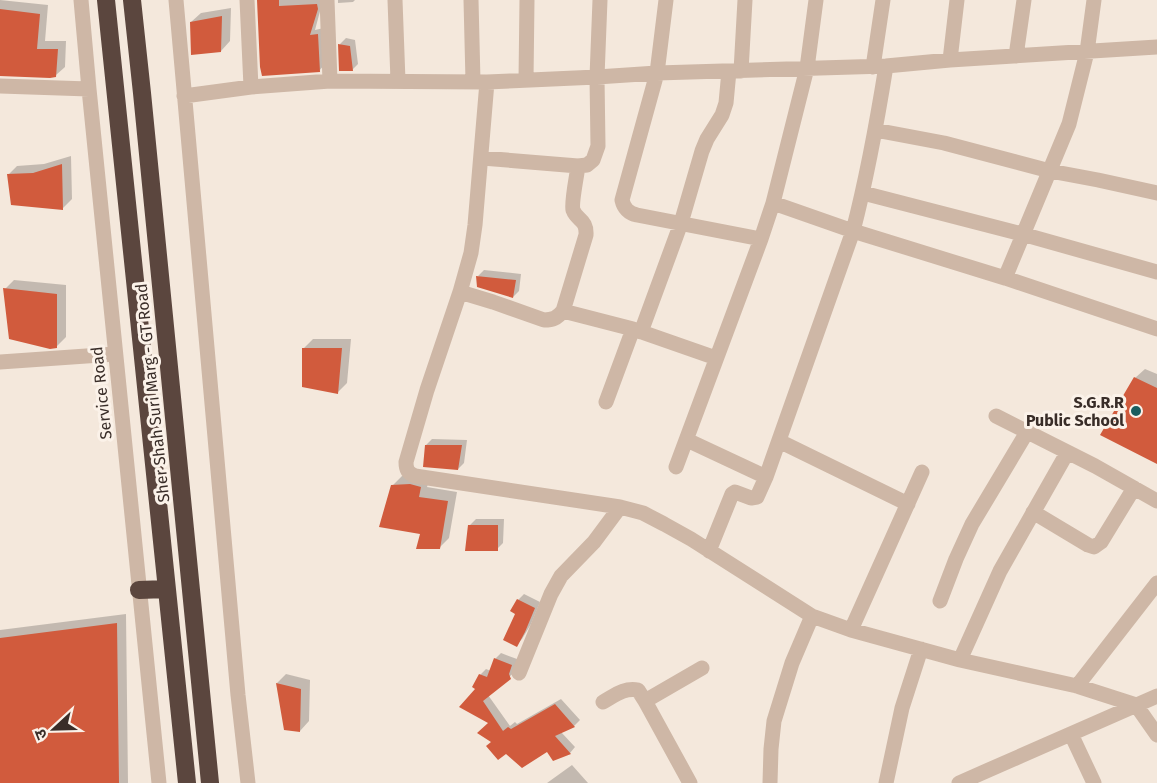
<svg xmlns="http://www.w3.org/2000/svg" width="1157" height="783" font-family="'Fira Sans','Noto Sans Devanagari',sans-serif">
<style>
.shadow{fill:#0003}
.building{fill:#d15b3d}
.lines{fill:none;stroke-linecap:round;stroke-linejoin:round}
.minor{stroke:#ceb7a6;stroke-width:15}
.highway{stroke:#5b463e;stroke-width:18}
.poi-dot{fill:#195d5f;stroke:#fbf2e9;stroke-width:2}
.labels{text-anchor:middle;stroke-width:6;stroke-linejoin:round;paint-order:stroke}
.street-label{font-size:16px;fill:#392d28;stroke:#fbf2e9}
.poi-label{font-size:16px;font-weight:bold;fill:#392d28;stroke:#fbf2e9;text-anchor:end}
</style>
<rect width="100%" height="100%" fill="#f4e8dc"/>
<path class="shadow" d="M0 0 48 5 45 41H66L65 67 56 75H0Z
M258 0H323L315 30 324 28 325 64 319 71Z
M338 0H355L353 2 338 3Z
M231 8 230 41 221 51 191 22 201 13Z
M346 38 355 40 358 64 352 70 340 44Z
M71 156 72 199 63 208 8 175 17 166 44 164Z
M484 270 521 274 519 291 513 297 478 276Z
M14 280 66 285V337L56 347 5 289Z
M313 339H351L347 383 338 392 304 348Z
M1145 369 1157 374V462L1135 378Z
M432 439 467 440 464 463 458 469 426 445Z
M420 475 430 478 427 487 457 492 449 538 440 547 422 533 392 486 402 476Z
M476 519H504L503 543 497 549 470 525Z
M524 594 540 602 531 624 522 639 516 645 518 600Z
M126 614 128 783H0V630Z
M501 653 517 659 516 671 488 695 510 726 515 722 517 724 561 699 580 720 574 726 561 732 575 747 570 753 553 759 547 750 493 741 490 722 478 688 480 675 486 669 491 671 495 659Z
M286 674 310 680 309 721 300 731 285 729 277 683Z
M572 765 588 783H547Z"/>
<path class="building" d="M257 0H279V6L317 4 318 9 310 35 318 34 320 72 262 76 260 67Z
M0 9 40 14 37 49H58L56 77 50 78 0 76Z
M222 16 221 52 191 55 190 22Z
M338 44 350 46 353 71H339Z
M62 164 63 210 11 205 7 174 33 173Z
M476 276 516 280 513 298 477 287Z
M3 288 57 294V348L50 349 9 339Z
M302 348H342L338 394 302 387Z
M1134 377 1157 388V464L1100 435Z
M425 445H462L458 470 423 467Z
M410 484 421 487 419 497 448 501 440 549H416L420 534 379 527 391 485Z
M468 525H498V551H465Z
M517 599 535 608 525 632 517 647 503 640 515 614 510 611Z
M117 623 119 783H0V638Z
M494 658 512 665 509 674 511 679 483 701 503 731 508 727 511 729 555 704 575 727 555 736 571 754 553 761 547 752 522 768 506 754 498 760 486 746 491 742 477 733 488 723 459 707 475 689 472 687 479 674 487 677Z
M276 683 301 689 300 732 284 730Z"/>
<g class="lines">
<path class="minor" d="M81 0 89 89 159 783
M176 0 238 695 248 783
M247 0 251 87
M327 0 330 81
M395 0 398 81
M471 0 473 81
M666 0 657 73 622 200C624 209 629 213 637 215L761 239
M1016 56 1024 0
M950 60 957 0
M873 67 883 0
M741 71 745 0
M526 80 527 0
M487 82 475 225 471 253 460 292 427 390 406 462C406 470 408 473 415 476L620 507 643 513 664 524 691 539 812 616 851 630 960 660 1077 686 1136 705 1157 735
M0 86 89 89
M184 96 251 87 330 81 487 82 597 77 657 73 886 66 950 60 1157 47
M875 130 944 143 1050 171 1098 180 1157 193
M482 158 578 166 587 165 593 160 598 146 597 77 600 0
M863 193 1022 234 1157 272
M773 203 853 231 1005 278 1157 329
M1005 278 1069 124 1087 52 1094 0
M460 292 493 302 544 320C553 320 557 318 563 311L586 235C587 219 577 221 573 210 571 203 577 175 578 166
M563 311 633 329 716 358
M641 332 681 223 702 151 707 139 722 115 726 103 729 71
M0 362 115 354
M606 402 633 329
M996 416 1095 466 1157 501
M687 440 766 477
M779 441 908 504
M676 467 761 239 773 203 807 68 816 0
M1033 512 1088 545 1094 547 1101 542 1134 488
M709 551 732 494 735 492 751 498 757 497 766 477 853 231C867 177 877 122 886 66
M940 601 956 559 972 524 1027 432
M851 630 922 472
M960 660 1000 571 1067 453
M519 673 551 594 561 576 594 542 620 507
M1077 686 1157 583
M645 701 702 668
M603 702C614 696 624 687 638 690L645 701 690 783
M1071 734 1094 783
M770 783 771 749 774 721 792 663 812 616
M886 783 902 708 921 649
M959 783 1157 696"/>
<path class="highway" d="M106 0 187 783
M132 0 142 93 210 783
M139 590 167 589"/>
</g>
<circle class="poi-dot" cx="1136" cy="411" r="6"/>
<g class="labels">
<g class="street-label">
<text transform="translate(101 393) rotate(-96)" y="6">Service Road</text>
<text transform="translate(152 393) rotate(-96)" y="6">Sher Shah Suri Marg - GT Road</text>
</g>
<g class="poi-label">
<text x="1124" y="408">S.G.R.R<tspan x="1124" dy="18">Public School</tspan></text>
</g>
</g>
<g transform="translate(54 729) rotate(248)" stroke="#fbf2e9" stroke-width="4.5" paint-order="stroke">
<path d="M0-4.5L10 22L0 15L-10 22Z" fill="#392d28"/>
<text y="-9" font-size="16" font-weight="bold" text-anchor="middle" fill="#392d28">उ</text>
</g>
</svg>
